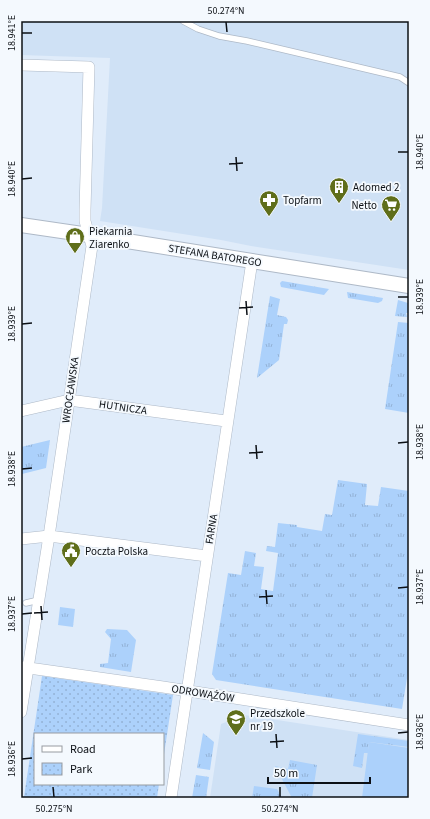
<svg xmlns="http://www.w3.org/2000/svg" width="430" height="819" font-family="'Source Sans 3',sans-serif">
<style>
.built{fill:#cfe1f5}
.grass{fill:url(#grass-tufts)}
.park{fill:url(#park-dots)}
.pitch{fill:#acd1fb}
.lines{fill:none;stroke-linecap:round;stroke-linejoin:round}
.service-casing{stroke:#aeb9c7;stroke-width:7}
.minor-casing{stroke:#aeb9c7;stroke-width:12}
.tertiary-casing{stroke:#aeb9c7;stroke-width:16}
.service{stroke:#fff;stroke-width:5.5}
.minor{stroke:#fff;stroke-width:11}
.tertiary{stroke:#fff;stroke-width:14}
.ticks{fill:none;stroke:#0c1015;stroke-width:1.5}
.labels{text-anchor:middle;stroke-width:3.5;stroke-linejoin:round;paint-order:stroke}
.poi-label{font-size:11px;fill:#0c1015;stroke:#f4f9fe;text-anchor:start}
.street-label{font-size:11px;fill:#0c1015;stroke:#f4f9fe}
.neatline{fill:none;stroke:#0c1015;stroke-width:1.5}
.ticks-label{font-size:10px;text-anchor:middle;fill:#0c1015}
</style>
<defs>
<pattern id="grass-tufts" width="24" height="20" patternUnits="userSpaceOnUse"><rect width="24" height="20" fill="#acd1fb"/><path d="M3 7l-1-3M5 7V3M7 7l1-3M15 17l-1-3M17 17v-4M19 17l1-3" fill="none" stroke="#93b2d6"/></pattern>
<pattern id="park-dots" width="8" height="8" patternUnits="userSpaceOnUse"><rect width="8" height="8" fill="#acd1fb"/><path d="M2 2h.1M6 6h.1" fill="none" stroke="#93b2d6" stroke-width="1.8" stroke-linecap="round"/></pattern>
</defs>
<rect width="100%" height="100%" fill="#e0ecfa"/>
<path class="built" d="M21 21H409V270L251 246 221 240 100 221 102 208 110 58 21 55Z
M244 715 409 740V798H210L221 724Z"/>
<path class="grass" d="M282 281 329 289 324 295 281 287 280 283Z
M347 292 383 298 382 301 378 303 348 298Z
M270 296 280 299 277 315 286 317 288 320 287 324H284L279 360 257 378Z
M398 300 408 303 409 313H406L407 317 395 316Z
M398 322 409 323V413L385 409Z
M50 440 46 468 22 474 21 447Z
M338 480 367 484 365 505 378 506 381 487 409 491V666L402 709 216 680 212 674 228 573 241 575 245 551 256 553 254 566 264 567 261 589 273 591 278 553 266 551 267 546 275 547 278 523 297 525V527L322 531 325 514 332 515Z
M60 607 75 609 73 627 58 625Z
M107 629 127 630 136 640 131 672 100 667V664L108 663 111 639 105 632Z
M203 733 214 742 210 770 197 768Z
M358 734 409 741V747L369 742 368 753H364L362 768 353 766Z
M290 760 317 765 312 798H292L275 766 288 769Z
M196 775 209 777 206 798H192Z
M254 786 277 789 282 798H252Z"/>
<path class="park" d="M42 676 173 695 163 761V734H35V784H159L157 798 24 797Z"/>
<path class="pitch" d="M369 742 409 748V784L407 798H362Z"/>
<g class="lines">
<g class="service-casing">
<path id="service" d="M183 21 198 29 219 36 247 41 400 77 409 83
M26 603 39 600"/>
</g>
<g class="minor-casing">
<path id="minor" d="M21 65 89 67 85 210V221L92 246 49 536 21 712
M21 411 69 400 226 421
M21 539 49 536 207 556
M22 667 163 687 409 725
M171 798C197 619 224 440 252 261"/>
</g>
<g class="tertiary-casing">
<path id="tertiary" d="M21 225 89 235 409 286"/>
</g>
<use href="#service" class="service"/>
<use href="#minor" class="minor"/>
<use href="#tertiary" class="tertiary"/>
</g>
<path class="ticks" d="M226 22 227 32M22 33H32M398 152H408M236 157 237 171M229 164 243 163M22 179 32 178M398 297H408M246 301 247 315M239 308 253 307M22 324 32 323M398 443 408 442M256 445 257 459M249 453 263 452M22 469 32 468M398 588 408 587M266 590 267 604M259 597 273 596M41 606 42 620M34 613 48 612M22 614 32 613M398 733 408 732M276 734 277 748M270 742 284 741M22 759 32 758M53 787 54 797M280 787V797"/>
<defs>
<g id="building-pin" transform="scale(1)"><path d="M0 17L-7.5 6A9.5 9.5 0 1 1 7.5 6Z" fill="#5f6e1a" stroke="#f4f9fe"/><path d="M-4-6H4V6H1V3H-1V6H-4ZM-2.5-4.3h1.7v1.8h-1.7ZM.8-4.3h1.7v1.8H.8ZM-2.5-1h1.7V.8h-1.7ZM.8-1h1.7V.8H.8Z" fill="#fff"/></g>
<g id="pharmacy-pin" transform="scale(1)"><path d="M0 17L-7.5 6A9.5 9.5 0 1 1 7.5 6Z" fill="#5f6e1a" stroke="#f4f9fe"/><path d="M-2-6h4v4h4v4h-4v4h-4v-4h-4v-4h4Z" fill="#fff"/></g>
<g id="supermarket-pin" transform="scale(1)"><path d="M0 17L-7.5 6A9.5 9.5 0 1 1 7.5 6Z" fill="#5f6e1a" stroke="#f4f9fe"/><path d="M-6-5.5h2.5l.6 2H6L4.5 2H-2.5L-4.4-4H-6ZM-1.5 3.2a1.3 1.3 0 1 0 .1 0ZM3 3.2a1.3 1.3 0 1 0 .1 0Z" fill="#fff"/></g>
<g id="shop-pin" transform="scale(1)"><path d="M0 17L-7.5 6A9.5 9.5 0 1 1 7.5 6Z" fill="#5f6e1a" stroke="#f4f9fe"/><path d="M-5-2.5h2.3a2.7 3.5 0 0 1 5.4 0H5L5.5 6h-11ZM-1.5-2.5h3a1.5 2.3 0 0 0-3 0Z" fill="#fff"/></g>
<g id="civic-pin" transform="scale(1)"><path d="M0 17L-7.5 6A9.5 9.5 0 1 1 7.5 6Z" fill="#5f6e1a" stroke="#f4f9fe"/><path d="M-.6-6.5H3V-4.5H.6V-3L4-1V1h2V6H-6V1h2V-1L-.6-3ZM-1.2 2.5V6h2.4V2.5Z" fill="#fff"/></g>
<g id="school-pin" transform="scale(1)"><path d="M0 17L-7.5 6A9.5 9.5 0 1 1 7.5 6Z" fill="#5f6e1a" stroke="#f4f9fe"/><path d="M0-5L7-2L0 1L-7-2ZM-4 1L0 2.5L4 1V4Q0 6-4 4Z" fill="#fff"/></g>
</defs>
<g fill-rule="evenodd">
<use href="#building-pin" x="339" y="187"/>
<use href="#pharmacy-pin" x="269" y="200"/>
<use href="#supermarket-pin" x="391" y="205"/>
<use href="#shop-pin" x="75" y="237"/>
<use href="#civic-pin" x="71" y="551"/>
<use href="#school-pin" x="236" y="719"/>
</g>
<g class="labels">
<g class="poi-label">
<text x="353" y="191">Adomed 2</text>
<text x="283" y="204">Topfarm</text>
<text x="377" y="209" text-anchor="end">Netto</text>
<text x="89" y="235">Piekarnia<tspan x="89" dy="13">Ziarenko</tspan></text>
<text x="85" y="555">Poczta Polska</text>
<text x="250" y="717">Przedszkole<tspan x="250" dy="13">nr 19</tspan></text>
</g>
<g class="street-label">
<text transform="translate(215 255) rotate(9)" y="4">STEFANA BATOREGO</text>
<text transform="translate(70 390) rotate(-82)" y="4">WROCŁAWSKA</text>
<text transform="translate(123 407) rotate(8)" y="4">HUTNICZA</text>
<text transform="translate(211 529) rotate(-81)" y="4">FARNA</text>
<text transform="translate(203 693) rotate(9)" y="4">ODROWĄŻÓW</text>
</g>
</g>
<rect width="430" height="819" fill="none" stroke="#f4f9fe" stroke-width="44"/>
<rect x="34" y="733" width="130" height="52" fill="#f4f9fe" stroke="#979ca1"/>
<rect x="42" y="746" width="20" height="6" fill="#ffffff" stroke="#979ca1"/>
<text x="70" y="753" font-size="12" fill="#0c1015">Road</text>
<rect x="42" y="763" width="20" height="12" fill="url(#park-dots)" stroke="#979ca1"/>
<text x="70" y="773" font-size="12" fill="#0c1015">Park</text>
<path d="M268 777v6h102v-6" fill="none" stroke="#0c1015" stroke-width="2"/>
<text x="274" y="777" font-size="12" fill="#0c1015" stroke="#f4f9fe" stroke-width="3" paint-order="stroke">50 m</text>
<rect x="22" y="22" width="386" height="775" class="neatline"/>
<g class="ticks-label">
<text x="226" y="14">50.274°N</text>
<text transform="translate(11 33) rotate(-90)" y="4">18.941°E</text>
<text transform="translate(419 152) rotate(-90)" y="4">18.940°E</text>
<text transform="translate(11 179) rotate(-90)" y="4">18.940°E</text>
<text transform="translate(419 297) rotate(-90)" y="4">18.939°E</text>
<text transform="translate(11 324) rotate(-90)" y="4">18.939°E</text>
<text transform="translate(419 442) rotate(-90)" y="4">18.938°E</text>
<text transform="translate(11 469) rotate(-90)" y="4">18.938°E</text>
<text transform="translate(419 587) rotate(-90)" y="4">18.937°E</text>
<text transform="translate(11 614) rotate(-90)" y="4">18.937°E</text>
<text transform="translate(419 732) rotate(-90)" y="4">18.936°E</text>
<text transform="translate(11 759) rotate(-90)" y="4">18.936°E</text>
<text x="54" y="812">50.275°N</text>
<text x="280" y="812">50.274°N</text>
</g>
</svg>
